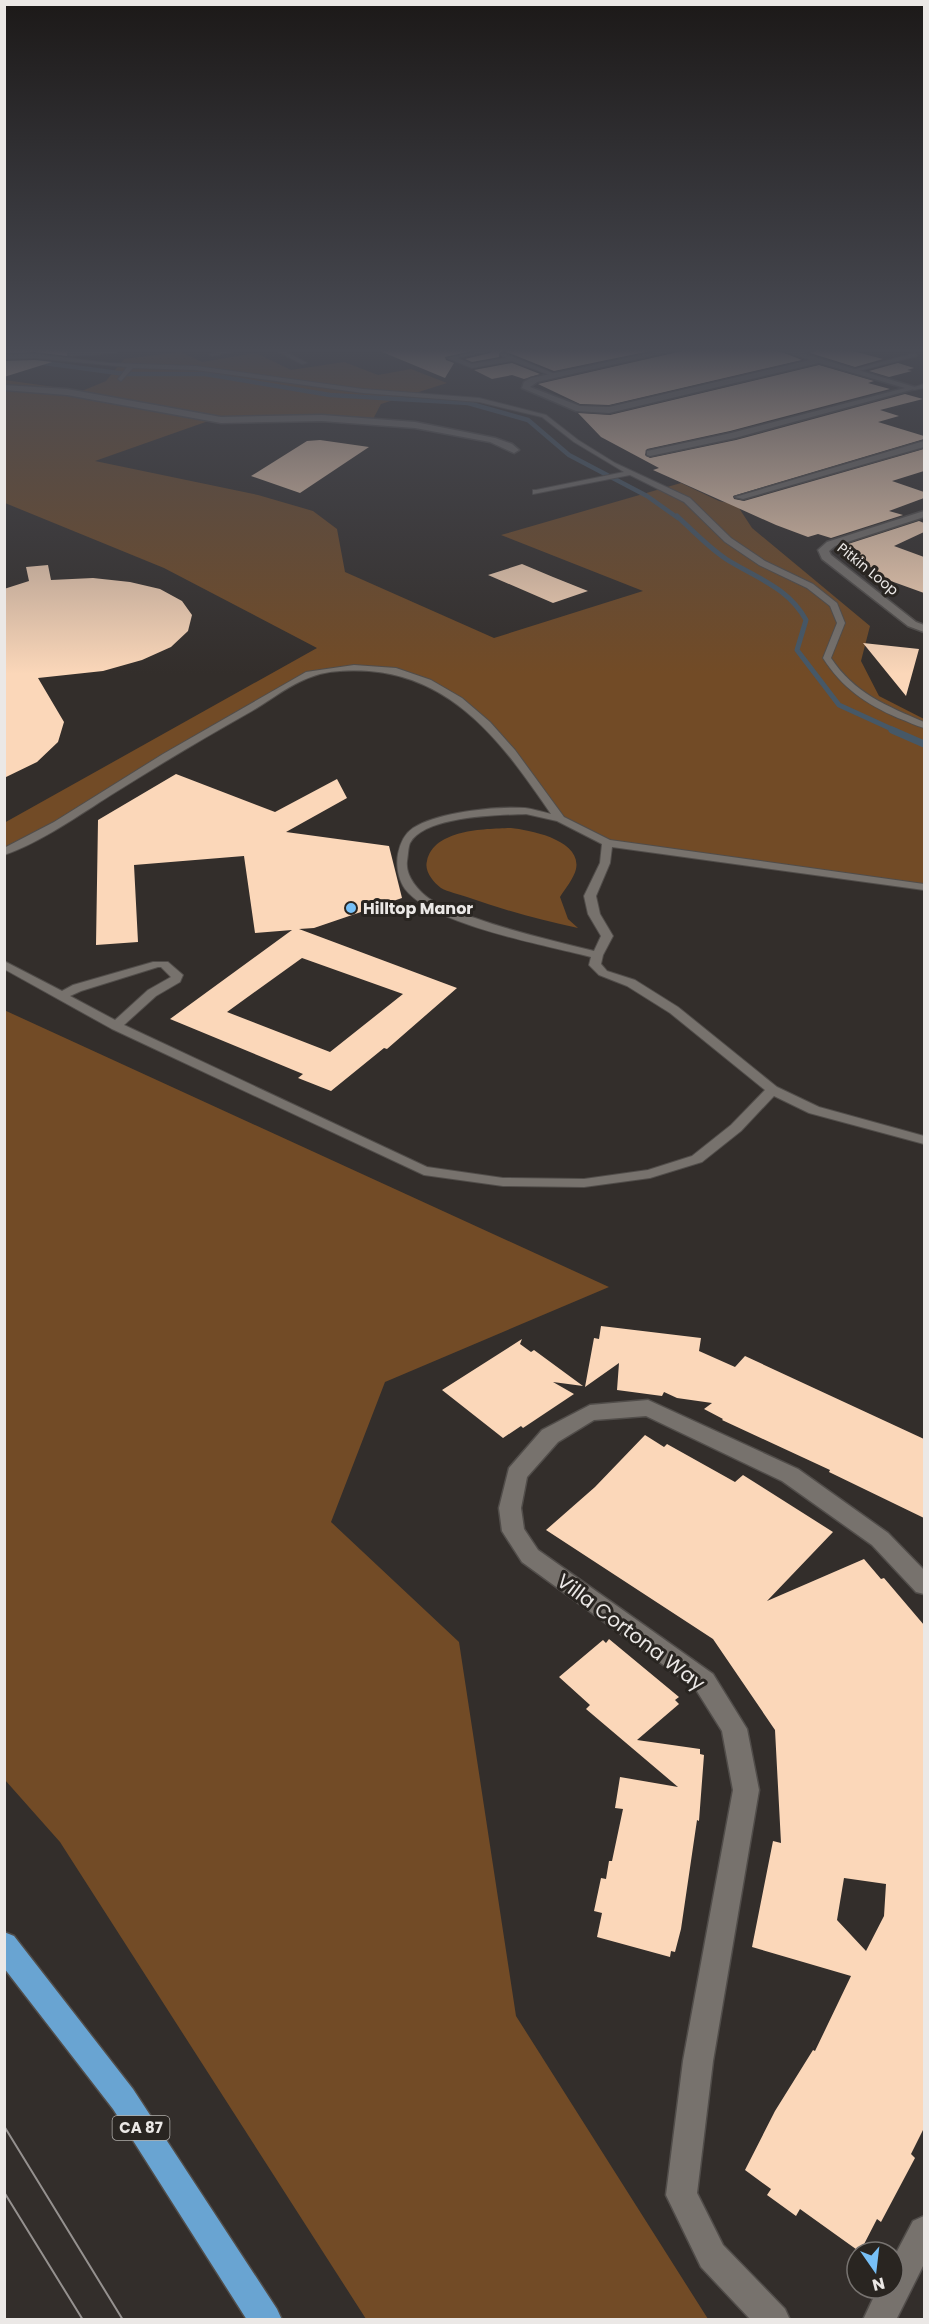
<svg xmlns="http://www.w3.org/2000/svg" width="929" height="2324" font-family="Poppins,sans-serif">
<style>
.green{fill:#724b26}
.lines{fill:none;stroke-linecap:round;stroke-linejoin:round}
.stream-far2{stroke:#465867;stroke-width:4.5}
.stream-far1{stroke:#465867;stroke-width:5}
.stream{stroke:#465867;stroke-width:7}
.building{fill:#fbd7b9;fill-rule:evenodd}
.lane-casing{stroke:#514d4a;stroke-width:2}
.street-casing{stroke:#514d4a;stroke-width:3}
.highway-casing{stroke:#514d4a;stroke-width:3}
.lane{fill:#77726d;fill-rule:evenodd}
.street{fill:#77726d;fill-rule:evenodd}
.highway{fill:#69a4d2;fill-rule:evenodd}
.tram{stroke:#95918f;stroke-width:2}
.poi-dot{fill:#77c0f7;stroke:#292521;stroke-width:2}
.labels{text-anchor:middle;stroke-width:6;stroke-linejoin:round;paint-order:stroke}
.far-street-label{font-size:14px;fill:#ebe8e6;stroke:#292521}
.shield{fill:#292521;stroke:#b1aeab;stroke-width:1.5}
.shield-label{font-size:15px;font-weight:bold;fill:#ebe8e6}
.poi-label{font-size:16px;font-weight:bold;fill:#ebe8e6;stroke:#292521;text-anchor:start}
.near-street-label{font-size:20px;fill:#ebe8e6;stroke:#292521}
</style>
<rect width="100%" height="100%" fill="#332e2b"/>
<path class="green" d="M181 352 202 362 256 353 291 370 344 362 378 375 411 369 447 383 381 404 372 421 214 419 95 461 258 495 313 511 337 529 345 572 494 638 643 591 501 535 681 483 719 501 737 505 752 528 870 626 861 661 879 696 924 719V887L607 843 560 819 475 710 426 679 356 667 309 674 5 854 4 823 317 648 164 568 5 503V380L82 391 106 381 124 359Z
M511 828C530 830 582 840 576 869 574 878 565 889 560 897L568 919 578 928C540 920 504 910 467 897 459 894 448 892 441 888 433 882 424 871 427 861 434 829 485 829 511 828Z
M4 1010 609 1287 385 1382 331 1522 459 1642 516 2016 708 2319H366L60 1842 5 1780Z"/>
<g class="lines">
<path class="stream-far2" d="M37 362 125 374H205L330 395 468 403 528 420 569 455 647 496 678 518"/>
<path class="stream-far1" d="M677 516C693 531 708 547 726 559 756 578 788 587 806 620L797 650 839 705 896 731"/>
<path class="stream" d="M892 730 924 744"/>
</g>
<path class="building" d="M4 349H69L67 356 35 352 4 353Z
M375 349H481L445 357 446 360 454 363 445 378Z
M492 349H660L554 371 504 351 499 353V357L472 362 465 359 490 353Z
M684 349H775L802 360 609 405 580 404 538 384 682 351Z
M818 349H845L883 359 855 367 810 353Z
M35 360 52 362 4 377V361Z
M512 363 540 374 524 379 512 375 492 379 474 370Z
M898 363 914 368 907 370 912 371 889 377 869 371Z
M819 365 874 381 868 383 890 389 730 431 647 449 645 455 650 458 736 440 905 394 923 399 880 410 899 416 878 422 924 436V439L733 496 734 499 744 501 924 449V471L892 481 924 492V498L889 511 903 515 831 538 818 534 808 537 776 525 653 470 659 468 601 437 578 413 610 415Z
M320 440 369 447 300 493 251 476 307 441Z
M919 521 924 523V532L894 546 924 557V593L888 580 842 546Z
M522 564 553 577 588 591 553 603 488 575Z
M48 565 51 580 93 578 130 582 160 589 182 601 192 615 188 631 171 647 142 660 103 671 38 678 64 722 58 742 37 762 4 778V589L29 581 26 567Z
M863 643 919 649 906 696Z
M176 774 275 812 337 779 347 798 286 832 389 846 402 898 314 928 299 929 457 988 387 1049 384 1048 331 1091 298 1078 303 1074 170 1019 292 930 255 933 244 856 134 865 138 942 96 945 98 820ZM302 958 403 994 330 1052 227 1012Z
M601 1326 701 1338 699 1351 735 1367 745 1356 924 1439V1518L829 1472 830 1470 722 1420 723 1419 704 1409 712 1403 677 1398 664 1392 662 1396 617 1390 619 1363 585 1387 594 1338 599 1339Z
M522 1339 520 1344 531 1352 534 1350 583 1386 553 1382 574 1394 523 1428 521 1426 503 1438 442 1390Z
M645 1435 664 1447 667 1444 735 1482 743 1475 833 1532 767 1601 864 1559 881 1579 884 1578 924 1625V2128L911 2154 915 2158 881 2222 877 2219 860 2252 800 2209 796 2216 767 2195 771 2189 745 2170 775 2111 813 2050 815 2051 851 1976 752 1947 773 1841 781 1843 775 1730 713 1639 546 1530 595 1487ZM844 1878 886 1884 884 1916 866 1951 837 1920Z
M609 1639 679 1697 675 1700 679 1704 637 1740 700 1749V1754L704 1755 699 1821 697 1820 681 1929 675 1952 671 1951 670 1957 597 1937 602 1913 594 1911 601 1878 606 1879 609 1861H612L623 1809 615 1808 620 1777 678 1787 586 1709 590 1705 559 1677 603 1640 606 1643Z"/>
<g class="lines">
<g class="lane-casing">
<path id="lane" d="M71 349H77L75 352 114 351 117 353 71 356 68 354Z
M233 349H244L212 356 209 354Z
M273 349H280L307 363 302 364Z
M490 349V351L457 358 472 364 506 358 500 355 503 353 560 376 555 377 512 361 472 368 447 358Z
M807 349H816L795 355 792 353Z
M915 353 917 356 855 372 852 370Z
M35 354 109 363 196 366 363 389 479 398 546 415 578 440 615 463 690 498 731 538 765 561 813 584 837 603 845 623 831 658C854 693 887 706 924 722V728C916 726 907 721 898 718 866 704 842 688 823 658L837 623 830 606 807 588 759 565 725 542 684 502 630 475 533 494V490H536L624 472 574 442 542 417 479 402 363 393 196 370 133 368 121 381 118 379 127 367 35 358 4 359V355Z
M924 384V388L914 390 911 388Z
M354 665 396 668 431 680 462 698 490 722 515 750 564 817 610 840 924 884V890L612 847 610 863 596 896 600 914 613 936 603 955 601 964 607 971 635 980 678 1007 777 1087 819 1107 924 1136V1144L809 1113 774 1096 741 1131 702 1162 650 1178 584 1187 503 1186 424 1175 112 1029 4 969V961L62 991 73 985 153 962H168L183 975 180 982 156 996 124 1025 427 1167 503 1178 584 1179 648 1170 692 1156 731 1125 765 1090 670 1013 627 986 599 975 589 965 591 957C546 945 432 925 405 889 398 879 396 865 398 854 400 844 404 834 413 828 438 812 496 806 525 808 533 809 543 812 551 814 505 747 457 678 369 671 352 670 328 670 311 677 290 684 271 700 252 711 204 738 157 766 111 795 81 814 38 844 4 855V848L54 822 163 754 306 672ZM526 814 557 821 602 844 600 863 584 896 588 914 601 936 594 951C554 941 514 932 475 918 461 914 445 909 433 901 420 893 405 877 407 861 408 856 408 848 410 843 425 816 498 815 526 814ZM158 967H161L171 977 148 990 115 1020 70 996 81 991Z"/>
</g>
<g class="street-casing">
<path id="street" d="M669 349H682L537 382 530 387 580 406 609 407 810 360 777 349H788L918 388 735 438 650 456 647 455V451L731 433 905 388 819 363 609 413 576 411 522 388 524 382 531 378Z
M4 385 67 389 221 417 322 415 415 422 495 438 512 444 519 450 514 453 490 442 415 428 322 421 221 423 67 395 4 390Z
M924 441V447L743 499 735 497Z
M924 511V517L835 546 829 551 831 555 916 622 924 625V632L908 626 822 559 818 550 827 542Z
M648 1400 798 1469 888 1533 924 1570V1594L916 1592 872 1545 782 1481 646 1416 594 1420 558 1442 527 1477 521 1508 524 1529 538 1550 713 1674 747 1729 759 1790 713 2061 697 2193 723 2245 785 2309 790 2320H751L701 2267 666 2195 683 2061 733 1790 722 1731 695 1688 522 1562 502 1531 499 1508 509 1468 542 1430 590 1405Z
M924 2216V2264L896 2320H863L878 2288H893V2259L913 2221Z"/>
</g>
<g class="highway-casing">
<path id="highway" d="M4 1932 14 1936 133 2089 277 2309 282 2320H247L113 2109 4 1968Z"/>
</g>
<use href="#lane" class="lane"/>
<use href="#street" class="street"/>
<use href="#highway" class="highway"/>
<path class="tram" d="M4 2126 123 2320
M4 2192 83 2320"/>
</g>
<linearGradient id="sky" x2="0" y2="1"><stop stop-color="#1c1918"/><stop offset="0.52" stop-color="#4a4c55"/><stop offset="1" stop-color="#4a4c55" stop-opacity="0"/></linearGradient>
<rect width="929" height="674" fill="url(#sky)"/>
<circle class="poi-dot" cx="351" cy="908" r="6"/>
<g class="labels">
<g class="far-street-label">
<text transform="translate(868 569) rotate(39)" y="5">Pitkin Loop</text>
</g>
<rect class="shield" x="112.5" y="2116" width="57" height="24" rx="4.5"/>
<g class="shield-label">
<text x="141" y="2133">CA 87</text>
</g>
<g class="poi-label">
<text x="363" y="914">Hilltop Manor</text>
</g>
<g class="near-street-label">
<text transform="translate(631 1632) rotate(37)" y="7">Villa Cortona Way</text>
</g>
</g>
<rect width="929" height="2324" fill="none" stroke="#ebe8e6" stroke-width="12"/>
<g transform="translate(875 2270) rotate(166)"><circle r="28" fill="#292521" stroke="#777370" stroke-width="1.5"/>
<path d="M0-4.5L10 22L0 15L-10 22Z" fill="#77c0f7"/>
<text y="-9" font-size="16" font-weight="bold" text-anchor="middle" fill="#ebe8e6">N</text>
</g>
</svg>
